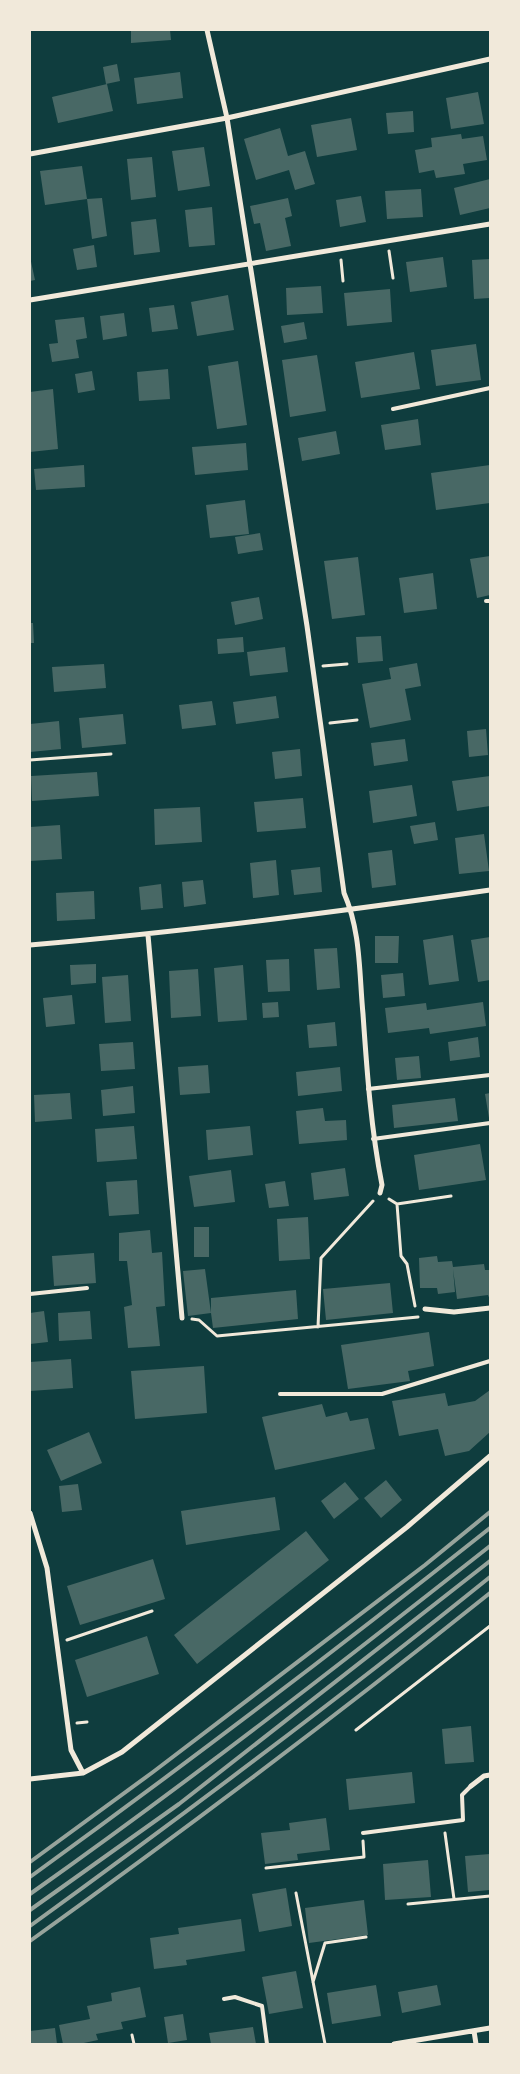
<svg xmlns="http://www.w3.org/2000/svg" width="520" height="2074" font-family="Raleway,sans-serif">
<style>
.building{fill:#486865}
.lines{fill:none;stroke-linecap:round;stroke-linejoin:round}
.path{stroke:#f1e9da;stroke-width:3}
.service{stroke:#f1e9da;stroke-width:4}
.minor{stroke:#f1e9da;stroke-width:5}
.rail{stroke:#97a49c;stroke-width:4}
</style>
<rect width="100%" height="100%" fill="#0f3d3e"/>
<path class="building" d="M131 30H170L171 40 131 43Z
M117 64 120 81 106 84 103 67Z
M180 72 183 98 137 104 134 78Z
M107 84 113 111 58 123 52 97Z
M478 92 484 124 451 129 446 98Z
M413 111 414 132 388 134 386 113Z
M351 118 357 150 317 157 311 125Z
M280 128 288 156 305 151 315 184 295 190 289 170 256 180 244 139Z
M461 134 462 139 483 136 487 160 463 164 465 174 436 178 434 170 419 173 415 150 432 147 431 138Z
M204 147 210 186 178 191 172 151Z
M152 157 156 197 131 200 127 159Z
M82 166 87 199 45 205 40 171Z
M490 179V208L460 215 454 188Z
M421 189 423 217 387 219 385 191Z
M361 196 366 222 340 227 336 200Z
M102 198 107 236 92 239 87 199Z
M288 198 292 216 285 218 291 246 266 251 260 223 254 224 250 206Z
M212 207 215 245 189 247 185 210Z
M156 219 160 252 134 255 131 222Z
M94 245 97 267 77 270 73 249Z
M30 257 35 280 30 281Z
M443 257 447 287 410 292 406 262Z
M490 259V298L474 299 472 260Z
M321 286 323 313 287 315 286 288Z
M390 289 392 322 347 326 344 293Z
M228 295 234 330 197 336 191 302Z
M174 305 178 329 152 332 149 308Z
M124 313 127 336 103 340 100 316Z
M84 317 87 338 76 340 79 358 52 362 49 344 58 343 55 320Z
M304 322 307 339 284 343 281 326Z
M476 344 481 380 436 386 431 350Z
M414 352 420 389 361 398 355 362Z
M317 355 326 411 290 417 282 360Z
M238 361 247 425 217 429 208 366Z
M168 369 170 399 139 401 137 372Z
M92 371 95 390 78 393 75 374Z
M53 389 58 449 30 452V392Z
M418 419 421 445 385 450 381 425Z
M336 431 340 454 302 461 298 438Z
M246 443 248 470 195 475 192 447Z
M84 465 85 487 36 490 34 469Z
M490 465V503L436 510 431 473Z
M245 500 249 534 210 538 206 505Z
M260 533 263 550 238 554 235 537Z
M490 556V595L477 598 470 559Z
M358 557 365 615 332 619 324 561Z
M433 573 437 609 404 613 399 578Z
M259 597 263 619 235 625 231 602Z
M30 623H33L34 643H30Z
M381 636 383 661 358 663 356 637Z
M243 637 244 652 218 654 217 639Z
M285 647 288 672 250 676 247 652Z
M417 663 421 686 405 689 411 720 370 728 362 684 391 679 389 668Z
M104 664 106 688 54 692 52 667Z
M276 696 279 718 236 724 233 702Z
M212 701 216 725 182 729 179 705Z
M123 714 126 744 82 748 79 718Z
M59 721 61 749 30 752V724Z
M486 729 488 755 469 757 467 731Z
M405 739 408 761 374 766 371 743Z
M300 749 302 776 275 779 272 752Z
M97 772 99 796 32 801 31 776Z
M490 776V806L457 811 452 781Z
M412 785 417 816 373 823 369 791Z
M303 798 306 828 257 832 254 802Z
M200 807 202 842 155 845 154 809Z
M435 822 438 840 414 844 410 826Z
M60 825 62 859 30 861V827Z
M484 834 489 871 459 874 455 838Z
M392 850 396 885 372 888 368 853Z
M276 860 279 895 253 898 250 863Z
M320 867 322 892 294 895 291 870Z
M203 880 206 904 184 907 182 882Z
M161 884 163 908 141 910 139 887Z
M94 891 95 919 57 921 56 893Z
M453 935 459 981 429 985 423 940Z
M375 936H399L398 963H375Z
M490 937V980L478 982 471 940Z
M337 948 340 988 317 990 314 949Z
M289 959 290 991 268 992 266 960Z
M96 964V983L71 985 70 965Z
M243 965 247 1020 218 1022 214 968Z
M198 969 201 1016 171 1018 169 971Z
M403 973 405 996 383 998 381 975Z
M128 975 131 1021 105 1023 102 977Z
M72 995 75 1024 46 1027 43 998Z
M278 1002 279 1017 263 1018 262 1003Z
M483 1002 486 1026 430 1034 429 1028 388 1033 385 1008 426 1003 427 1010Z
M335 1022 337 1046 309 1048 307 1025Z
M478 1037 480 1057 450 1061 448 1042Z
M133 1042 135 1069 101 1071 99 1044Z
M419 1056 421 1078 397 1080 395 1058Z
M208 1065 210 1093 180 1095 178 1067Z
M340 1067 342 1091 298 1096 296 1072Z
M133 1086 135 1113 103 1116 101 1090Z
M70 1093 72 1119 35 1122 34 1095Z
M490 1093V1118H489L485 1094Z
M455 1098 458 1121 394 1128 392 1105Z
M323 1108 325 1121 346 1120 347 1140 299 1144 296 1111Z
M134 1126 137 1159 97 1162 95 1129Z
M250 1126 253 1155 208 1160 206 1130Z
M480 1144 486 1180 419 1190 414 1155Z
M345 1168 349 1196 314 1200 311 1173Z
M231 1170 235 1202 194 1207 189 1176Z
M137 1180 139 1214 109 1216 106 1182Z
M285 1181 289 1206 269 1208 265 1184Z
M308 1217 310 1259 279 1261 277 1219Z
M194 1227H209V1257H194Z
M150 1230 152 1253 162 1252 165 1306 156 1307 160 1346 128 1348 124 1307 132 1305 127 1261H119V1233Z
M94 1253 96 1283 54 1286 52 1256Z
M437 1256 438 1262 452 1261 453 1267 484 1264 485 1270H490V1300L488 1295 457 1299 453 1269 455 1292 438 1294 437 1288H420L419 1258Z
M205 1269 211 1313V1298L296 1290 298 1319 213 1328 211 1313 188 1316 183 1271Z
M390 1283 393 1313 326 1320 323 1289Z
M44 1311 48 1342 30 1344V1313Z
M90 1311 92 1339 59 1341 58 1313Z
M429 1332 434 1366 408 1371 410 1381 348 1389 341 1345Z
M71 1359 73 1388 30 1391V1362Z
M204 1366 207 1413 135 1419 131 1371Z
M490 1390V1432L469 1451 445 1456 438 1429 399 1436 392 1401 445 1393 448 1406 475 1401Z
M322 1404 326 1417 347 1412 350 1421 368 1418 375 1449 275 1470 262 1417Z
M89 1432 102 1463 61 1481 47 1450Z
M386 1480 402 1500 381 1518 364 1498Z
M345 1482 359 1499 334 1519 321 1501Z
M78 1484 82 1510 62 1512 59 1486Z
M275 1497 280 1530 186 1545 181 1511Z
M306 1531 329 1560 197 1664 174 1635Z
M153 1559 165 1599 80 1625 67 1586Z
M147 1636 159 1674 87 1697 75 1660Z
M471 1726 474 1762 445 1764 442 1729Z
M412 1772 415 1803 349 1810 346 1779Z
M326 1818 330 1850 297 1854 298 1860 265 1864 261 1833 290 1830 289 1823Z
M490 1854V1890L468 1892 465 1856Z
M428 1860 431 1897 385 1900 383 1864Z
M286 1888 292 1926 259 1932 252 1894Z
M364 1900 368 1935 309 1943 305 1908Z
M241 1919 245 1951 186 1960 187 1965 154 1969 150 1938 179 1934 178 1928Z
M296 1971 303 2008 269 2014 262 1977Z
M376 1985 381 2016 332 2024 327 1993Z
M437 1985 441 2005 402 2013 398 1992Z
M140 1987 146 2017 121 2022 123 2029 96 2034 98 2040 79 2044H63L59 2025 90 2019 87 2006 112 2001 111 1993Z
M183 2014 187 2040 168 2043 164 2017Z
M253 2027 256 2044H211L209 2033Z
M55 2028 57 2044H30V2031Z"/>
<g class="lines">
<path class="path" d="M389 251 393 278
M341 260 343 281
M323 666 347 664
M330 723 357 720
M30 760 111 754
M389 1199 397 1204 401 1256 407 1264 415 1306
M397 1204 451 1196
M192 1319 199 1320 217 1336 418 1317
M318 1327 321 1258 373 1201
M67 1640 152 1611
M77 1723 87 1722
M356 1730 490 1626
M445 1833 454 1899
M266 1868 364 1857 363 1841
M296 1893 325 2044
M408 1904 490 1896
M313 1982 325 1943 366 1937
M132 2035 134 2044"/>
<path class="service" d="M393 409 490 388
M486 601H490
M368 1089 490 1075
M373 1139 490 1123
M30 1294 87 1288
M280 1394H382L490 1361
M363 1833 463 1820 462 1795 471 1786
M224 1999 235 1997 262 2006 267 2044"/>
<path class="minor" d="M207 30 227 118 307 626 344 893C361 932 359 972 363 1014 367 1072 371 1129 382 1185L380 1193
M30 154 227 118 490 59
M30 300 490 224
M148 935 182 1318
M30 945C184 932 337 912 490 890
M425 1309 454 1312 490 1308
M30 1513 47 1568 71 1750 83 1773
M30 1779 83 1773 122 1752 407 1527 490 1456
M471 1786 484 1776 490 1775
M474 2031 476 2044
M394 2044 490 2028"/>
<path class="rail" d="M30 1862 153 1772 425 1565 490 1512
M30 1877C186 1764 339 1648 490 1528
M30 1894C187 1783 339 1665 490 1546
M30 1910 179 1804 490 1561
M30 1926C186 1813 340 1698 490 1577
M30 1941C186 1829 340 1713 490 1593"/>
</g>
<rect width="520" height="2074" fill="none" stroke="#f1e9da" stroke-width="62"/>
</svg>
